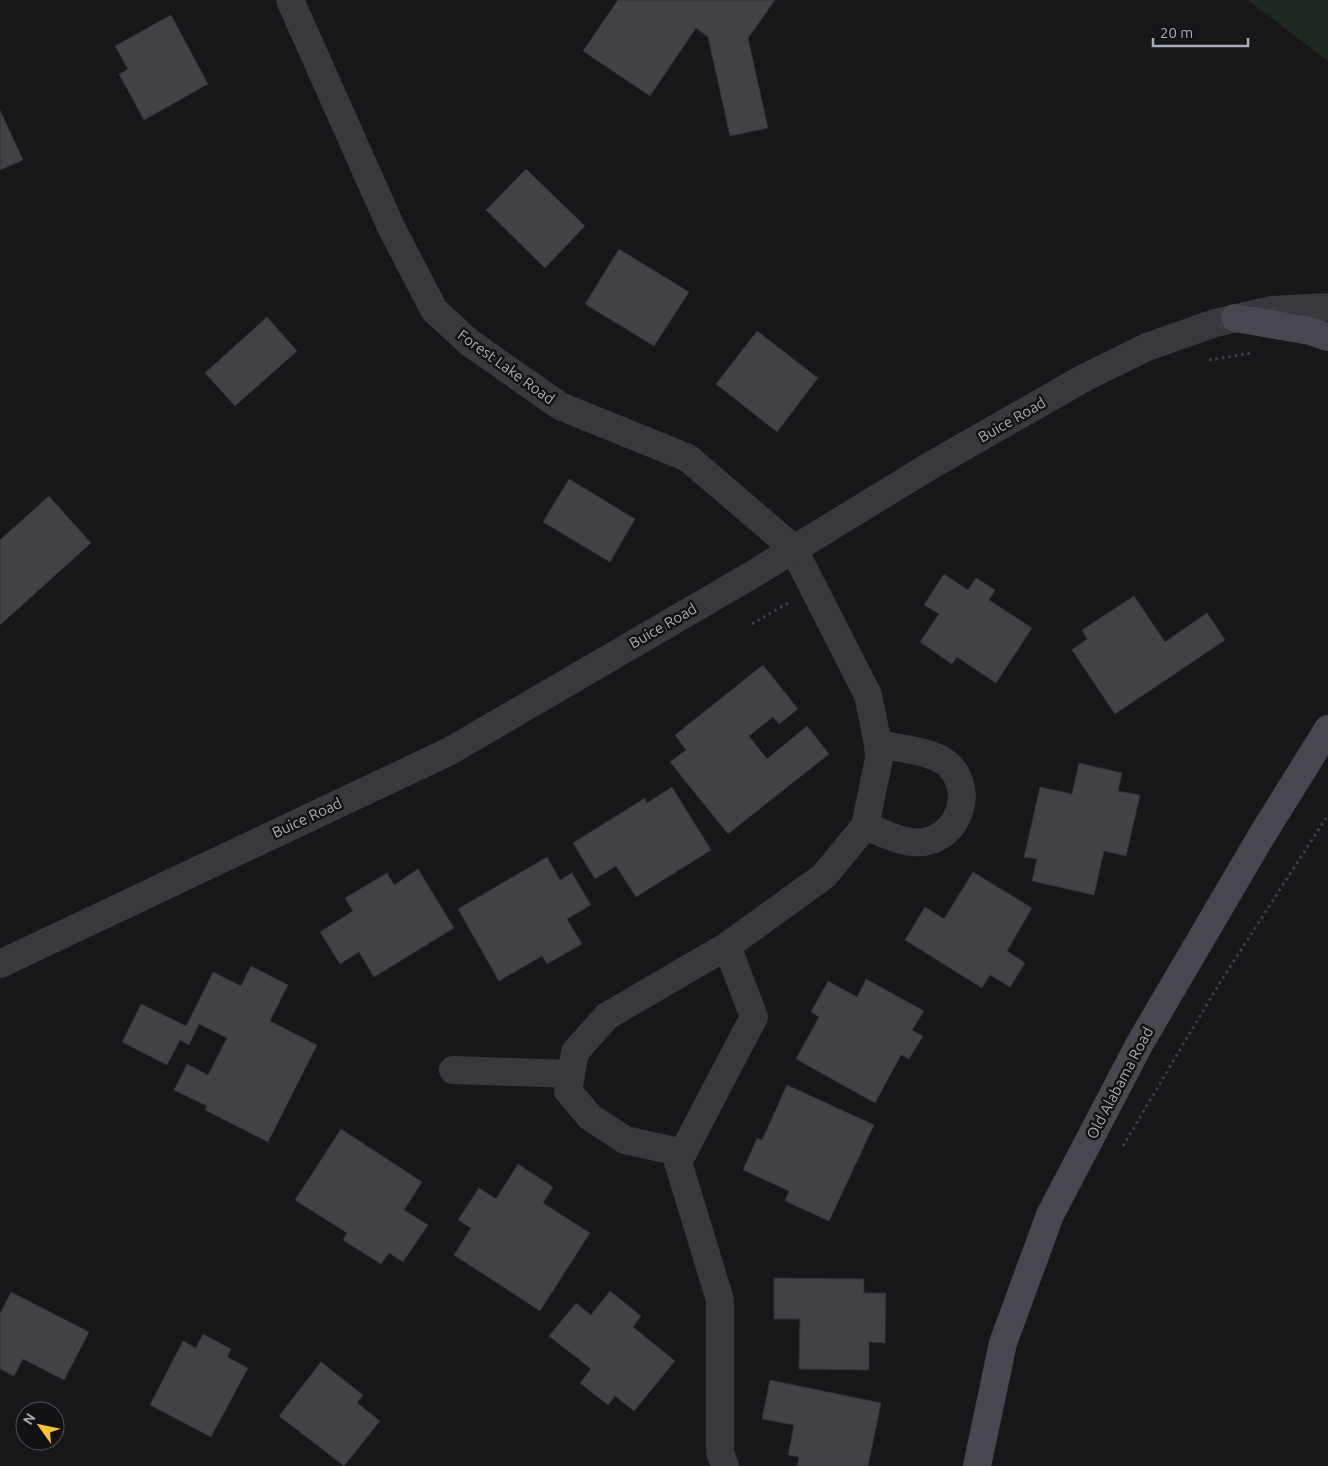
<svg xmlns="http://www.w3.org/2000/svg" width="1328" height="1466" font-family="Ubuntu,sans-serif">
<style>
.green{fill:#1f2821}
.building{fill:#414246;stroke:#313135}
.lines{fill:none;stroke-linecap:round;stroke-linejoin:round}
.path{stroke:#3e3f46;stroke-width:3;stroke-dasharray:2.5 4;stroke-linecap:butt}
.minor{stroke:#38383e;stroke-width:28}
.tertiary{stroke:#38383e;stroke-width:28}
.secondary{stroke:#46474f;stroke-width:28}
.labels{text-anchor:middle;stroke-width:5;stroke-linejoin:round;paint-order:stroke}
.street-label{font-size:15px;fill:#a9adba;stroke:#121214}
</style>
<rect width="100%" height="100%" fill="#171719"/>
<path class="green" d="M1248 0H1328V61Z"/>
<path class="building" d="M618 0H775L748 38 768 128 730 136 708 37 696 28 650 96 583 51Z
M171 15 208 84 144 120 119 74 128 69 115 46Z
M0 110 23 160 0 170Z
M526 169 585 226 545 268 486 210Z
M619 249 689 292 654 346 585 304Z
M267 317 297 351 235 406 205 373Z
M757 331 818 378 777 432 716 384Z
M569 479 635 519 610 562 543 522Z
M49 496 91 543 0 625V540Z
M944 574 968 590 976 578 995 590 989 600 1032 628 996 683 957 657 952 664 920 642 939 614 924 605Z
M1134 596 1165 642 1207 613 1225 640 1115 714 1072 650 1087 639 1082 630Z
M763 665 798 709 779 724 773 717 749 736 767 759 807 726 829 754 728 834 670 762 686 750 675 735Z
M1079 763 1122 773 1118 791 1140 795 1126 856 1104 851 1094 895 1032 881 1037 859 1024 857 1040 787 1072 794Z
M672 787 711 850 636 897 616 866 595 879 573 843 645 798 647 803Z
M547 857 560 880 572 873 591 905 567 919 582 944 547 964 542 956 499 981 458 909Z
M418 869 454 928 374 977 359 952 340 964 320 932 353 911 345 898 387 873 394 885Z
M973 872 1032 908 1007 951 1025 963 1010 987 990 975 982 988 905 940 925 907 944 919Z
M251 966 288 985 270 1021 317 1045 268 1142 205 1110 207 1106 174 1090 187 1064 208 1075 227 1038 199 1024 189 1045 180 1040 167 1065 122 1042 141 1004 186 1026 213 972 241 986Z
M866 979 924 1011 912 1030 923 1036 909 1059 901 1055 875 1103 796 1059 819 1017 811 1012 828 981 857 997Z
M787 1085 874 1125 829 1221 785 1201 789 1191 743 1170 757 1138 762 1140Z
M341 1129 422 1182 404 1210 428 1225 403 1262 389 1253 381 1264 343 1240 347 1233 295 1200Z
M518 1164 553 1187 543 1203 590 1233 540 1311 454 1255 471 1228 458 1220 479 1188 496 1199Z
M774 1278 864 1279V1293H886L885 1343 869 1342V1370L799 1369 800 1319H774Z
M610 1291 641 1316 633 1327 675 1361 634 1411 615 1396 608 1405 580 1383 591 1369 549 1336 576 1303 591 1315Z
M11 1292 89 1332 64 1380 23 1359 14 1376 0 1369V1314Z
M203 1334 231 1349 227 1357 248 1368 211 1437 150 1405 183 1341 196 1348Z
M321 1362 363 1395 357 1403 380 1421 344 1466 279 1416Z
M770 1380 881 1403 868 1466H797L799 1457 788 1455 794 1425 762 1419Z"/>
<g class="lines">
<path class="path" d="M1209 360 1252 353
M752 624 788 603
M1123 1146 1219 984 1328 815"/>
<path class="minor" d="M290 0 391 227 434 310 470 343 560 406 688 458 793 548 868 695 878 744 879 759 865 826 824 876 727 946 754 1017 678 1162 720 1300V1452L725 1466
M865 826C884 833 908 847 928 841 964 832 975 781 942 760 924 750 898 748 878 744
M453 1070 571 1074
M683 1153 625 1140 590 1117 568 1091 575 1052 607 1016 727 946"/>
<path class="tertiary" d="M0 964 450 751 755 573 930 466 1084 378 1147 347 1215 323 1272 310 1328 307"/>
<path class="secondary" d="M1235 318 1310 331 1328 337
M977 1466 1003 1343 1050 1215 1140 1043 1262 835 1328 729"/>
</g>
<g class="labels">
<g class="street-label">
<text transform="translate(506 367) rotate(36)" y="5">Forest Lake Road</text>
<text transform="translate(1012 420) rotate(-30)" y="5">Buice Road</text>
<text transform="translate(663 626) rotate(-30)" y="5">Buice Road</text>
<text transform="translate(307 818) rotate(-25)" y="5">Buice Road</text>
<text transform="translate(1120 1083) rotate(-62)" y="5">Old Alabama Road</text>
</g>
</g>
<g transform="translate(40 1426) rotate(303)"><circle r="24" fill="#121214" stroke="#4e5056"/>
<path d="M0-4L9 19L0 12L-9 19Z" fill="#f8c530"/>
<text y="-8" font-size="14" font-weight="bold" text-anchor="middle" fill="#a9adba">N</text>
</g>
<path d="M1153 38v8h95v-8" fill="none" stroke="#a9adba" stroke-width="2.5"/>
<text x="1160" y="38" font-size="15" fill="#a9adba" stroke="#121214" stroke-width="4" paint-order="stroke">20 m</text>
</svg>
